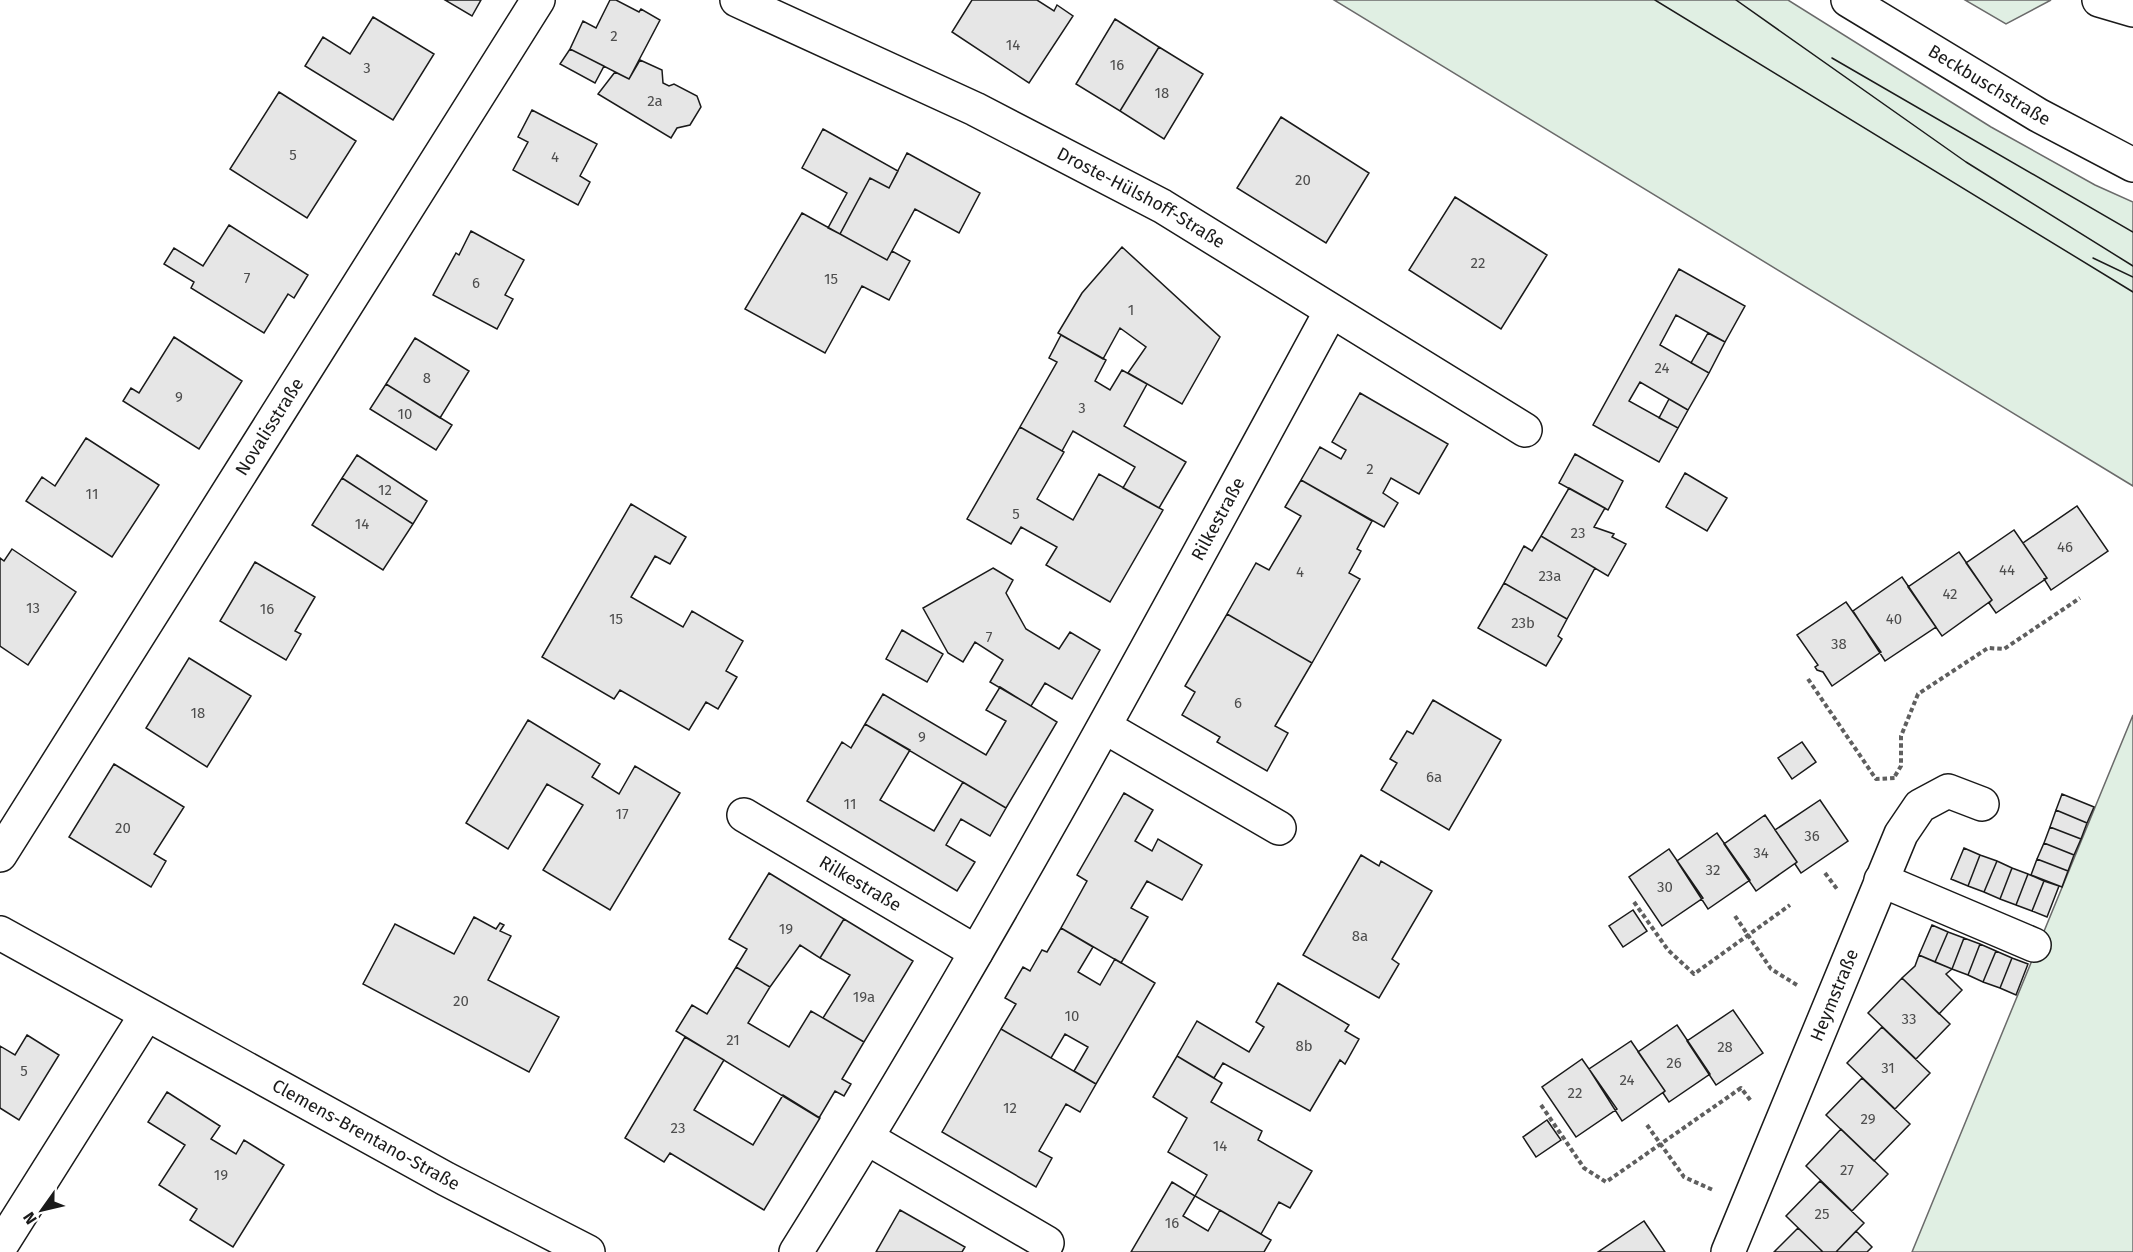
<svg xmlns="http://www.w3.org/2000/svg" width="2133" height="1252" font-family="'Fira Sans',sans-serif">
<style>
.green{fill:#e0efe3;stroke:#6a6a6a;stroke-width:1.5}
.building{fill:#e6e6e6;stroke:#1a1a1a;stroke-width:1.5}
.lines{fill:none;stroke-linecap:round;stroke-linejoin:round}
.minor-casing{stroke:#1a1a1a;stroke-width:36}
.path{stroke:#5f5f5f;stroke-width:4;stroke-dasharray:4.5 3;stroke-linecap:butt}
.minor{stroke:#fff;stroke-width:33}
.tram{stroke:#1a1a1a;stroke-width:1.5}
.labels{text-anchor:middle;stroke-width:4.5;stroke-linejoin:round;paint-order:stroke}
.number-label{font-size:15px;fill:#4d4d4d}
.street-label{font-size:18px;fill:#1a1a1a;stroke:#fff}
</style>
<rect width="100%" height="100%" fill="#fff"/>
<path class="green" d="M1334 0H1788L1991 127 2095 185 2133 202V486Z
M1965 0H2051L2006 24Z
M2133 715V1252H1912Z"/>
<path class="building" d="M445 0H481L472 16Z
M610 0H616L639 12 641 9 660 20 629 79 570 49 583 21 596 28Z
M972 0H1037L1054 11 1057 5 1073 16 1029 83 952 32Z
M373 17 434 54 393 120 305 66 323 37 350 54Z
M1115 19 1159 47 1120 111 1076 84Z
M1159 47 1203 74 1164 139 1120 111Z
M570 49 604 66 595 83 560 64Z
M640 60 662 70 663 83 669 86 674 84 697 96 701 107 690 125 677 128 671 138 598 94 615 72 629 79Z
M279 92 356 141 307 218 230 169Z
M532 110 597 144 580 176 590 182 578 205 513 170 528 142 518 137Z
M1281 117 1369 173 1326 243 1237 188Z
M823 129 898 171 889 188 870 178 840 234 828 228 847 193 802 168Z
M907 153 980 193 959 233 915 209 887 260 840 234 870 178 889 188Z
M1455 197 1547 255 1501 329 1409 270Z
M802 213 887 260 892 251 910 261 889 300 862 286 825 353 745 309Z
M229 225 308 275 294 298 288 294 264 333 191 288 194 282 164 264 174 248 203 266Z
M471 231 524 260 505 295 513 299 497 329 433 295 456 253 459 255Z
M1122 247 1220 337 1182 404 1128 373 1146 347 1120 328 1103 359 1058 333 1082 293Z
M1679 269 1745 306 1725 342 1676 315 1660 345 1709 373 1688 410 1640 382 1629 401 1678 428 1659 462 1593 425Z
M1708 333 1725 342 1709 373 1691 363Z
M1061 335 1106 360 1095 381 1110 390 1122 370 1147 384 1124 426 1186 462 1159 508 1123 488 1135 467 1073 431 1062 451 1020 427 1057 362 1049 358Z
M174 337 242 381 199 449 123 401 131 388 139 393Z
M415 338 469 371 440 418 386 384Z
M386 384 452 425 436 450 370 409Z
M1360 393 1448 444 1419 494 1391 478 1383 493 1398 503 1384 527 1301 480 1320 447 1341 459 1346 450 1332 442Z
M1669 399 1688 410 1678 428 1659 418Z
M1020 427 1064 452 1037 499 1073 520 1099 474 1163 510 1110 602 1046 565 1057 547 1021 527 1011 544 967 519Z
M86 438 159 485 112 557 26 501 42 477 55 486Z
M1575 454 1623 481 1608 510 1559 483Z
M357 455 427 501 413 524 342 478Z
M1685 473 1727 498 1707 531 1666 507Z
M342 478 413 524 383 570 312 525Z
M1301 480 1372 521 1357 549 1361 551 1349 573 1360 579 1312 663 1227 614 1256 563 1269 570 1301 516 1285 507Z
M1569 488 1605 508 1594 527 1614 534 1612 537 1626 544 1608 576 1541 536Z
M631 504 686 537 670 564 655 556 631 597 683 627 692 611 743 641 726 671 737 677 718 709 706 702 689 730 620 690 614 699 542 657Z
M2077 506 2108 551 2051 590 2044 579 2047 578 2023 543Z
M2014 530 2047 578 1996 613 1989 603 1992 600 1966 563Z
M1541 536 1595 568 1567 619 1504 583 1524 546 1532 551Z
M12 549 76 592 28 665 0 646V558L4 561Z
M1959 552 1992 600 1942 636 1908 587Z
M255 562 315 597 295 631 301 634 286 660 220 621Z
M993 568 1013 580 1006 593 1026 629 1059 649 1070 632 1100 650 1072 699 1045 683 1031 706 990 682 1003 660 975 642 963 662 948 653 923 608Z
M1902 577 1936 627 1885 661 1853 611Z
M1504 583 1567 619 1558 636 1562 639 1546 666 1478 628Z
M1846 602 1881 652 1832 686 1823 672 1817 670 1815 667 1818 665 1797 635Z
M1227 614 1312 663 1275 726 1288 733 1267 771 1217 742 1220 737 1182 715 1195 692 1185 686Z
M902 630 943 654 927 682 886 659Z
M189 658 251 696 207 767 146 728Z
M1000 687 1057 722 1006 808 865 724 883 694 986 755 1006 721 986 710Z
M1433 700 1501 740 1449 830 1381 790 1397 763 1390 759 1407 731 1413 734Z
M528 720 600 764 592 777 619 794 635 766 680 793 610 910 543 870 583 805 547 784 508 849 466 823Z
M865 724 910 750 880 800 934 831 963 782 1006 808 990 836 961 819 946 845 975 862 957 891 807 801 842 742 851 748Z
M1802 742 1816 762 1792 779 1778 758Z
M114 764 184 807 154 854 166 861 151 887 69 837Z
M1124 793 1153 810 1135 841 1152 851 1158 839 1202 865 1182 900 1147 881 1131 908 1148 917 1121 963 1061 928 1087 881 1077 875Z
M2062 794 2094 807 2087 823 2056 810Z
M1820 800 1848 841 1801 873 1795 864 1797 862 1775 830Z
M2056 810 2087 823 2081 839 2050 827Z
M1765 815 1797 862 1756 891 1724 844Z
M2050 827 2081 839 2074 855 2044 843Z
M1717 833 1750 880 1708 909 1677 861Z
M2044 843 2074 855 2068 871 2037 859Z
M1964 848 1980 855 1968 886 1951 879Z
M1669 849 1703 898 1662 926 1629 877Z
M1361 855 1379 866 1381 861 1432 891 1392 959 1399 964 1379 998 1303 955Z
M1980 855 1997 861 1984 892 1968 886Z
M2037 859 2068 871 2062 887 2031 875Z
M1997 861 2012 868 2000 899 1984 892Z
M2012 868 2028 874 2016 905 2000 899Z
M769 873 844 919 820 958 800 945 770 987 736 967 747 949 729 939Z
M2028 874 2044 881 2032 911 2016 905Z
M2044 881 2059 886 2047 917 2032 911Z
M1633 910 1647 931 1623 947 1609 926Z
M474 917 496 929 500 923 504 925 500 931 511 936 488 980 559 1017 529 1072 363 984 395 924 454 954Z
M844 919 913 961 864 1042 823 1018 850 975 820 958Z
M1932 925 1948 932 1935 962 1919 955Z
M1061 928 1093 947 1078 972 1100 985 1115 959 1155 983 1096 1084 1074 1071 1088 1047 1065 1034 1051 1058 1001 1029 1016 1004 1005 998 1023 967 1030 971 1042 950 1047 952Z
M1948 932 1964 938 1952 969 1935 962Z
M1964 938 1980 944 1968 975 1952 969Z
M1980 944 1996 951 1983 982 1968 975Z
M1996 951 2012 958 2000 988 1983 982Z
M1919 955 1952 969 1946 974 1962 990 1939 1014 1902 978 1915 966Z
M2012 958 2028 964 2016 995 2000 988Z
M736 967 770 987 748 1023 789 1047 811 1011 864 1042 842 1079 851 1084 844 1096 835 1091 819 1118 676 1031 692 1005 707 1014Z
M1902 978 1950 1024 1916 1059 1868 1013Z
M1278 983 1349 1025 1345 1031 1359 1039 1345 1064 1340 1060 1310 1111 1223 1063 1214 1078 1177 1056 1197 1021 1249 1052 1264 1027 1256 1022Z
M1733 1010 1763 1053 1716 1085 1687 1041Z
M1677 1025 1710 1074 1669 1102 1663 1093 1665 1091 1638 1052Z
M1882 1027 1930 1073 1895 1109 1847 1063Z
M1001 1029 1096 1084 1080 1112 1066 1104 1039 1151 1052 1158 1036 1187 942 1132Z
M27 1035 59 1055 19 1120 0 1108V1046L15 1055Z
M685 1037 724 1060 694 1110 753 1145 783 1095 820 1118 764 1210 670 1153 664 1162 625 1138Z
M1631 1041 1665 1091 1622 1121 1589 1069Z
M1177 1056 1222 1083 1211 1102 1262 1131 1258 1140 1312 1171 1290 1208 1279 1202 1261 1234 1195 1196 1207 1175 1168 1152 1187 1118 1153 1097Z
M1582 1059 1617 1109 1576 1137 1542 1087Z
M1862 1078 1910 1124 1874 1161 1826 1115Z
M167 1092 220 1126 211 1139 236 1154 244 1140 284 1165 233 1247 190 1220 197 1209 159 1185 185 1145 148 1122Z
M1547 1120 1561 1140 1536 1157 1523 1137Z
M1841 1129 1888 1174 1852 1211 1806 1166Z
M1820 1181 1864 1223 1836 1252H1823L1786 1216Z
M1172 1182 1195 1196 1183 1216 1208 1231 1220 1210 1271 1240 1264 1252H1131Z
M900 1210 965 1247 962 1252H876Z
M1644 1221 1665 1252H1598Z
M1798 1228 1823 1252H1774Z
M1856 1231 1872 1247 1867 1252H1836Z"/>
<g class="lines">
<g class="minor-casing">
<g id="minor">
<path id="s1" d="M737 0 975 109 1162 206 1525 430"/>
<path id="s2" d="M1848 0 2038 115 2133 165"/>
<path d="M2099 0 2133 10"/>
<path d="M1105 727 1279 828"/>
<path id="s3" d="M744 815 976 952"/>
<path id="s4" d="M0 855 538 0"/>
<path d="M1881 880 2034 945"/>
<path id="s5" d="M0 933 446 1179 588 1252"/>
<path d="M867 1138 1047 1243"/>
<path d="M0 1247 146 1015"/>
<path id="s6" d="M796 1252C988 946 1159 628 1331 311"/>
<path id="s7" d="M1728 1252 1901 834 1920 806 1948 791 1982 804"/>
</g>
</g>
<path class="path" d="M1808 679 1876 779 1895 778
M1895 776 1901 766V736L1918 694 1988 648 2004 649 2080 598
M1825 873 1837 889
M1634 902 1668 950 1694 974 1790 905
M1735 916 1771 969 1797 985
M1541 1105 1584 1168 1606 1182 1741 1088 1751 1101
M1647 1125 1684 1177 1713 1190"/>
<use href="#minor" class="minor"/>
<path class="tram" d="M1655 0 2133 292
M1736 0 1966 162 2133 266
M1832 58 2133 232
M2093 258 2133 277"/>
</g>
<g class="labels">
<g class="number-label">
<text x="614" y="41">2</text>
<text x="1013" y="50">14</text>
<text x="1117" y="70">16</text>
<text x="367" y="73">3</text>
<text x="1162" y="98">18</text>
<text x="655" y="106">2a</text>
<text x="293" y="160">5</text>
<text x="555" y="162">4</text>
<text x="1303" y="185">20</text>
<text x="1478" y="268">22</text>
<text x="247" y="283">7</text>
<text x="831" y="284">15</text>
<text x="476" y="288">6</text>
<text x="1131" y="315">1</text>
<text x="1662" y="373">24</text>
<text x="427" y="383">8</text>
<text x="179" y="402">9</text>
<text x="1082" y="413">3</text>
<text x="405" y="419">10</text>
<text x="1370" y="474">2</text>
<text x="385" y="495">12</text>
<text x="92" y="499">11</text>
<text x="1016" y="519">5</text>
<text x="362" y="529">14</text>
<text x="1578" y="538">23</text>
<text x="2065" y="552">46</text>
<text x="2007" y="575">44</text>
<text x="1300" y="577">4</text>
<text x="1550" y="581">23a</text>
<text x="1950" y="599">42</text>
<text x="33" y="613">13</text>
<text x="267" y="614">16</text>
<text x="616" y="624">15</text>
<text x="1894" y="624">40</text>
<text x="1523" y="628">23b</text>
<text x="989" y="642">7</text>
<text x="1839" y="649">38</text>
<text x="1238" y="708">6</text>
<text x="198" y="718">18</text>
<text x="922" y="742">9</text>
<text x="1434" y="782">6a</text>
<text x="850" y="809">11</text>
<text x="622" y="819">17</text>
<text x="123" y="833">20</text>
<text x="1812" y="841">36</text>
<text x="1761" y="858">34</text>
<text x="1713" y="875">32</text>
<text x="1665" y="892">30</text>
<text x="786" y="934">19</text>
<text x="1360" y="941">8a</text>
<text x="864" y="1002">19a</text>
<text x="461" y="1006">20</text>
<text x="1072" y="1021">10</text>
<text x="1909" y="1024">33</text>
<text x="733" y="1045">21</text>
<text x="1304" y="1051">8b</text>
<text x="1725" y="1052">28</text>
<text x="1674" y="1068">26</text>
<text x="1888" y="1073">31</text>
<text x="24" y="1076">5</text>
<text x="1627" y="1085">24</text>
<text x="1575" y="1098">22</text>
<text x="1010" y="1113">12</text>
<text x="1868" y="1124">29</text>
<text x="678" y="1133">23</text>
<text x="1220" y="1151">14</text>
<text x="1847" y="1175">27</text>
<text x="221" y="1180">19</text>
<text x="1822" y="1219">25</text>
<text x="1172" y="1228">16</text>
</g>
<g class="street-label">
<text dy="6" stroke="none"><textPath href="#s2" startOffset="165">Beckbuschstraße</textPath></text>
<text dy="6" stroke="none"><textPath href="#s1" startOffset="450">Droste-Hülshoff-Straße</textPath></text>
<text dy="6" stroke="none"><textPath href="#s4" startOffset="506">Novalisstraße</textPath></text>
<text dy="6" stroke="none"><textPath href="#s6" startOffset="846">Rilkestraße</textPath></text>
<text dy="6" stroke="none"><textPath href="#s3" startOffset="135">Rilkestraße</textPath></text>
<text dy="6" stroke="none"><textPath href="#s7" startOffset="278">Heymstraße</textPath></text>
<text dy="6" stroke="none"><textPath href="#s5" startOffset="418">Clemens-Brentano-Straße</textPath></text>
</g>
</g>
<g transform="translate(42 1210) rotate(236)" stroke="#ffffff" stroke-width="4.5" paint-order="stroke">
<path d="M0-4.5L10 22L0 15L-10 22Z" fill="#1a1a1a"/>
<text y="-9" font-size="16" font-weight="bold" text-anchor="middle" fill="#1a1a1a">N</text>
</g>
</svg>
